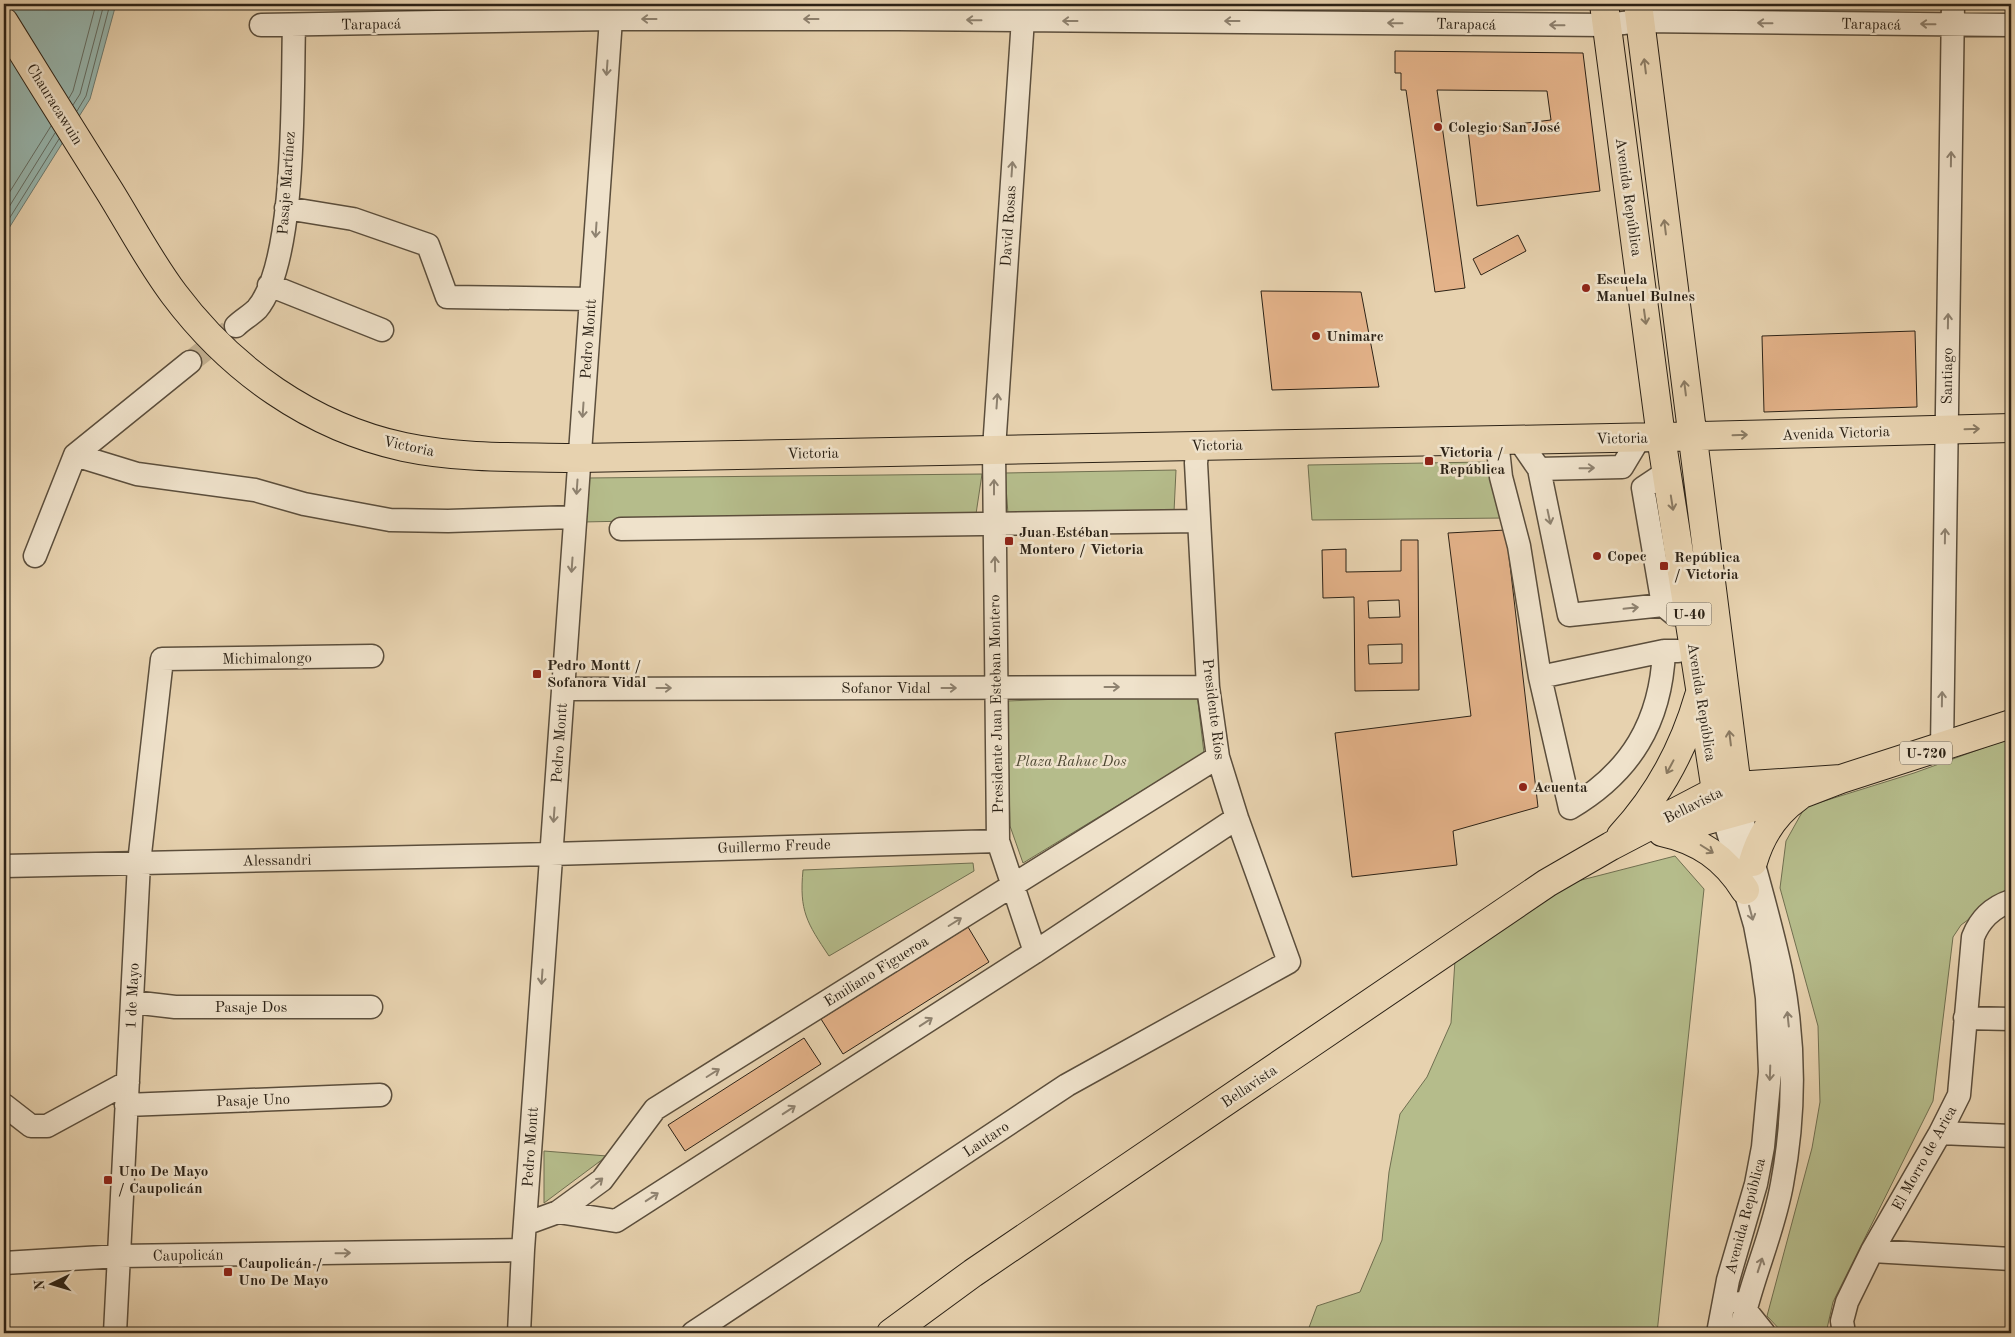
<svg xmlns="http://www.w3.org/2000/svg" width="2015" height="1337" font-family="'Old Standard TT',serif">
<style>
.green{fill:#b5bc8b;stroke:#706f50}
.water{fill:#97b7b0;stroke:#6c7b72}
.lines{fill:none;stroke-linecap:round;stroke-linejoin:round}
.shore{stroke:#626c63;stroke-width:1}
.building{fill:#e3b289;stroke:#2c2216;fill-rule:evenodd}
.minor-tunnel{stroke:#c2af90;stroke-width:22;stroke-dasharray:22 11;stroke-linecap:butt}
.minor-casing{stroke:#5b4e3c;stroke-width:25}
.major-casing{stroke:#2c2216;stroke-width:30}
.minor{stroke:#efe2cb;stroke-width:22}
.major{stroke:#e7d2af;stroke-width:28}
.oneway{stroke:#8e8270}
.oneway2{stroke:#8a7a62}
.poi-dot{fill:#8f2418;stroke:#efe2cb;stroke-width:2}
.labels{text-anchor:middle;stroke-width:5;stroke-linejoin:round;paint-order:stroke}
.shield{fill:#efe2cb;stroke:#665c4c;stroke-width:1}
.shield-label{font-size:14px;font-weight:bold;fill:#2c2216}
.street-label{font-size:15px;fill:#2c2216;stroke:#efe2cb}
.poi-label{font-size:15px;font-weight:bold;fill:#2c2216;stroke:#efe2cb;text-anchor:start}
.park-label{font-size:15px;font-style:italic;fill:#4e4833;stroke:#efe2cb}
</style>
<rect width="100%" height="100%" fill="#e7d2af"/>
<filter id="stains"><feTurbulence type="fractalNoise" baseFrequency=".004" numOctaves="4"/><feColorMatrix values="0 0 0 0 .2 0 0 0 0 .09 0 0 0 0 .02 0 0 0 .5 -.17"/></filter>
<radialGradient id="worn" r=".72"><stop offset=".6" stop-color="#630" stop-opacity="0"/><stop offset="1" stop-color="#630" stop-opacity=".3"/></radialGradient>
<path class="green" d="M1485 462 1505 518 1312 520 1308 465Z
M1176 470 1174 512 1008 514 1005 473Z
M982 474 976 514 582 522 587 478Z
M1197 694 1204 753 1023 863 1010 826 1007 701Z
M2011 738V891L2006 892 1961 925 1953 937 1933 1101 1833 1302 1826 1333H1783L1767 1316 1812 1148 1820 1102 1818 1026 1780 888 1786 841 1805 807 1914 773Z
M1675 856 1704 889 1657 1333H1307L1317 1306 1360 1292 1382 1240 1389 1172 1400 1114 1427 1077 1451 1023 1455 960 1566 884Z
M973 863 974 871 829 956C807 923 799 911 803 870Z
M544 1151 607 1156 544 1203Z"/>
<path class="water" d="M4 4H116L90 99 4 236Z"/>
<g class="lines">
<path class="shore" d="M69 98 73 91 96 4
M73 105 80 94 104 4
M77 111 86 96 110 4
M4 201 51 126
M4 215 55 133
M4 227 59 139"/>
</g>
<path class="building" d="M1395 51 1583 53 1600 191 1477 206 1468 130 1551 120 1547 91 1437 90 1465 288 1435 292 1406 90H1401V73H1395Z
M1518 235 1526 251 1481 275 1473 259Z
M1261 291 1361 292 1379 387 1272 390Z
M1915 331 1917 407 1764 412 1762 336Z
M1506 530 1538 807 1453 831 1457 865 1352 877 1335 733 1471 716 1448 533Z
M1401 540H1418L1419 690 1355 691 1354 597 1323 598 1322 550 1346 549V572L1401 571ZM1399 600 1400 617 1369 618 1368 601ZM1402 644V663L1369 664 1368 645Z
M968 927 989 962 843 1054 821 1019Z
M804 1038 821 1064 685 1151 668 1125Z"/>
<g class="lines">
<path class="minor-tunnel" d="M190 362 229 331"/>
<g class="minor-casing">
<path id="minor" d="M1024 4 994 449 998 841 1035 952
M261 25 611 19H898L1606 25 1640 21 2011 25
M286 208 353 219 428 245 447 297 591 299
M269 285 382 330
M236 326C242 320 251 315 257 309 297 262 292 90 294 25
M1497 440 1501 477 1519 546 1540 677 1570 808C1631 772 1661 722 1664 651
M1519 440 1539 469 1622 467 1640 437
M75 455 137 474 255 490 304 504 390 520 448 521 575 517
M1539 469 1569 615 1663 605
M1667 472 1643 488 1663 605 1674 614
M621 529 1199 521
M35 556 75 455 190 362
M1540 677 1664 651H1678
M563 689 1208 687
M1942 748 1953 4
M1740 810C1753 866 1771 920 1782 976 1795 1044 1795 1115 1782 1184 1773 1235 1750 1282 1740 1333
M4 866 551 854 998 841
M132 1002 175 1007H371
M1965 1018 2011 1019
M4 1105 31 1126H47L128 1082
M126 1105 380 1095
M1940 1133 2011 1136
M558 1212 616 1221 1035 952 1237 818
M525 1224 558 1212 602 1180 655 1109 1218 757
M1872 1251 2011 1259
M4 1263 119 1256 523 1250
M1740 1303 1764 1333
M115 1333 139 863 162 659 372 656
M519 1333 523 1250 612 5
M693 1333 1067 1085 1289 962 1237 818 1218 757 1208 687 1196 463 1198 445
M1718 1333 1728 1280 1756 1184 1763 1147 1770 1072 1767 998 1762 962 1755 925 1723 815
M1844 1333 1842 1321 1847 1302 1872 1251 1940 1133 1959 1095 1973 937C1980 919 1993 907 2011 901"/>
</g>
<g class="major-casing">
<path id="major" d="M1604 4 1661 437 1716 791 1723 815
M1638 4 1739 803
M4 22C39 79 74 135 110 192 131 226 150 262 174 294 231 370 311 427 404 447 461 459 521 457 579 458L1661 437 2011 428
M1662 832C1699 840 1725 858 1745 890
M1664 832 1802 794 1841 779 2011 724
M1621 836C1658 796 1684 748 1699 696
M1753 862C1761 834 1775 813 1798 797
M891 1333 973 1273 1547 883 1611 846 1716 791 1736 786 1841 779"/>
</g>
<use href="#minor" class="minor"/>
<use href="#major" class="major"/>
</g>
<defs><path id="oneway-shaft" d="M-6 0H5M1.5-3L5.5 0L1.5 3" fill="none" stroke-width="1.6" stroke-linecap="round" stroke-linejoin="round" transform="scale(1.25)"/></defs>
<g class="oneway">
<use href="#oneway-shaft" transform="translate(649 19) rotate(180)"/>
<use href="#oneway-shaft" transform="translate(811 19) rotate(180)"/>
<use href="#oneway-shaft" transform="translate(974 20) rotate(-179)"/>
<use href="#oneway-shaft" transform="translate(1070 21) rotate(-180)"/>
<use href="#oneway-shaft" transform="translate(1232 21) rotate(-180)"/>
<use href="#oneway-shaft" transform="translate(1395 23) rotate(-179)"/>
<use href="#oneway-shaft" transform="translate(1765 23) rotate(-179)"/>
<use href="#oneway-shaft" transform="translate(1928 24) rotate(-179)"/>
<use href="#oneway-shaft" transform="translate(1557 25) rotate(-179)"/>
<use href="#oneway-shaft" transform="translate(607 68) rotate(94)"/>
<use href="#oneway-shaft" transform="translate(1951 159) rotate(-89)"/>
<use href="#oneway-shaft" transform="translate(1012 169) rotate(-86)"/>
<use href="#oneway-shaft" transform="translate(596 230) rotate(94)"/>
<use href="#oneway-shaft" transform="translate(1948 321) rotate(-89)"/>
<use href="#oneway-shaft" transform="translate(997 401) rotate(-86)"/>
<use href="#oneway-shaft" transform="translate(583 410) rotate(94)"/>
<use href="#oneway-shaft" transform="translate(1587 468) rotate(-1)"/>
<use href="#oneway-shaft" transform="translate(577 487) rotate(94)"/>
<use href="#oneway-shaft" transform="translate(994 487) rotate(-90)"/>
<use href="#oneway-shaft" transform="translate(1549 517) rotate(78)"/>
<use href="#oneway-shaft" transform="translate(1945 536) rotate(-89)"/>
<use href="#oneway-shaft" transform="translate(995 564) rotate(-91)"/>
<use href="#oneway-shaft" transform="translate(572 565) rotate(94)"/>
<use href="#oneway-shaft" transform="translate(1631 608) rotate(-6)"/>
<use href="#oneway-shaft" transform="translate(1112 687)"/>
<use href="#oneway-shaft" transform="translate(664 688)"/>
<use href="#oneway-shaft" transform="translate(949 688)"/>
<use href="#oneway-shaft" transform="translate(1942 699) rotate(-89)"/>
<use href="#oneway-shaft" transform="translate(554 815) rotate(94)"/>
<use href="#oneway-shaft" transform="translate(1751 913) rotate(75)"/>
<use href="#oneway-shaft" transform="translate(955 922) rotate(-32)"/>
<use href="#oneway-shaft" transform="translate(542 977) rotate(94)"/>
<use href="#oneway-shaft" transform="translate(1788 1019) rotate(-96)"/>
<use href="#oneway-shaft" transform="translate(926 1022) rotate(-33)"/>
<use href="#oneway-shaft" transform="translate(713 1073) rotate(-32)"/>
<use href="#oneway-shaft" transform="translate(1770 1073) rotate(92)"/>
<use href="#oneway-shaft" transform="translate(789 1110) rotate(-33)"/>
<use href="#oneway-shaft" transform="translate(597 1183) rotate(-40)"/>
<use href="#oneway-shaft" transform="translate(652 1197) rotate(-33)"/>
<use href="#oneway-shaft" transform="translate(343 1253) rotate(-1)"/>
<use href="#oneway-shaft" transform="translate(1760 1265) rotate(-72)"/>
</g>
<g class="oneway2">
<use href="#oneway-shaft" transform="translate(1645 66) rotate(-97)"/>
<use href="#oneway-shaft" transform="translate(1665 227) rotate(-97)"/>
<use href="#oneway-shaft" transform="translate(1645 317) rotate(82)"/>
<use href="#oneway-shaft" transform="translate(1685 388) rotate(-97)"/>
<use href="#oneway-shaft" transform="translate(1972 429) rotate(-2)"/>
<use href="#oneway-shaft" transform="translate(1740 435) rotate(-2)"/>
<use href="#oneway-shaft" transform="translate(1672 503) rotate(81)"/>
<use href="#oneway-shaft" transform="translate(1730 738) rotate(-97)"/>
<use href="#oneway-shaft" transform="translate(1670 767) rotate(118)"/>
<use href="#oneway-shaft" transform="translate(1707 849) rotate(32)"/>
</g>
<g class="poi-dot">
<circle cx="1438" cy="127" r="5"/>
<circle cx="1586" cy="288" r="5"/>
<circle cx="1316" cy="336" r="5"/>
<rect x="1424" y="456" width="10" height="10" rx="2.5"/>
<rect x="1004" y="536" width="10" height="10" rx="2.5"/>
<circle cx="1597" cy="556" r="5"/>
<rect x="1659" y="561" width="10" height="10" rx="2.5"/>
<rect x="532" y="669" width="10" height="10" rx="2.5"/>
<circle cx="1523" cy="787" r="5"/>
<rect x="103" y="1175" width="10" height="10" rx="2.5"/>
<rect x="223" y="1267" width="10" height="10" rx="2.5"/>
</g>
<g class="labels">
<g class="shield">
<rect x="1666.5" y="602.5" width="45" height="23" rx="4"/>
<rect x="1900" y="741.5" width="52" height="23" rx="4"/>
</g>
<g class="shield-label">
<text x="1689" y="619">U-40</text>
<text x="1926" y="758">U-720</text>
</g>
<g class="street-label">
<text transform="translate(371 24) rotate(-1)" y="5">Tarapacá</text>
<text transform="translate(1466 24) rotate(1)" y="5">Tarapacá</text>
<text transform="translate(1871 24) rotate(1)" y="5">Tarapacá</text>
<text transform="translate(55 104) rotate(58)" y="5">Chauracawuin</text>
<text transform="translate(286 183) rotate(-86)" y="5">Pasaje Martínez</text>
<text transform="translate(1629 197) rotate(82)" y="5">Avenida República</text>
<text transform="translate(1008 226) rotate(-86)" y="5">David Rosas</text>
<text transform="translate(588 339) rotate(-86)" y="5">Pedro Montt</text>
<text transform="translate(1947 376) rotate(-89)" y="5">Santiago</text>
<text transform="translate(1836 433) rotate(-2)" y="5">Avenida Victoria</text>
<text transform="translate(1622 438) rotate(-1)" y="5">Victoria</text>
<text transform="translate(1217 445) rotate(-1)" y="5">Victoria</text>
<text transform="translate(409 446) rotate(12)" y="5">Victoria</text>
<text transform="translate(813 453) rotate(-1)" y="5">Victoria</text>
<text transform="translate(267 658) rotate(-1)" y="5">Michimalongo</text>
<text x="886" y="693">Sofanor Vidal</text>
<text transform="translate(1702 702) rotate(81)" y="5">Avenida República</text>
<text transform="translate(996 704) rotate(-91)" y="5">Presidente Juan Esteban Montero</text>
<text transform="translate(1214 709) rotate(83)" y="5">Presidente Ríos</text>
<text transform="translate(559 743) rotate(-86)" y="5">Pedro Montt</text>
<text transform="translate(1693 805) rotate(-26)" y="5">Bellavista</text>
<text transform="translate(774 846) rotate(-2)" y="5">Guillermo Freude</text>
<text transform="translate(277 860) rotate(-1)" y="5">Alessandri</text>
<text transform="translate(876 971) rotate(-32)" y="5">Emiliano Figueroa</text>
<text transform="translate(132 996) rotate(-87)" y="5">1 de Mayo</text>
<text x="251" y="1012">Pasaje Dos</text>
<text transform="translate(1249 1086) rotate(-34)" y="5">Bellavista</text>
<text transform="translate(253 1100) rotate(-2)" y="5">Pasaje Uno</text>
<text transform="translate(986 1139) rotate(-34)" y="5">Lautaro</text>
<text transform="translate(530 1147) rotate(-86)" y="5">Pedro Montt</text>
<text transform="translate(1924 1158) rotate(-61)" y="5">El Morro de Arica</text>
<text transform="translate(1745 1216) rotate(-75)" y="5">Avenida República</text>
<text transform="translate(188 1255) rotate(-1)" y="5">Caupolicán</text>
</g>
<g class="poi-label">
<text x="1448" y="132">Colegio San José</text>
<text x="1596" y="284">Escuela<tspan x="1596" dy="17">Manuel Bulnes</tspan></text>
<text x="1326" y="341">Unimarc</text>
<text x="1439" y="457">Victoria /<tspan x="1439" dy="17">República</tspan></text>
<text x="1019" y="537">Juan Estéban<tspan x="1019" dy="17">Montero / Victoria</tspan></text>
<text x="1607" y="561">Copec</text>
<text x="1674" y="562">República<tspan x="1674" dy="17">/ Victoria</tspan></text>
<text x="547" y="670">Pedro Montt /<tspan x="547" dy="17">Sofanora Vidal</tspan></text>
<text x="1533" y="792">Acuenta</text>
<text x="118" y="1176">Uno De Mayo<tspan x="118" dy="17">/ Caupolicán</tspan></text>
<text x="238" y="1268">Caupolicán /<tspan x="238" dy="17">Uno De Mayo</tspan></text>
</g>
<g class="park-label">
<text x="1071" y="766">Plaza Rahue Dos</text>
</g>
</g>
<rect width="2015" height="1337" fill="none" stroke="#e7d2af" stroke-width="20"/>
<rect x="5" y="5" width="2005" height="1327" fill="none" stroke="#2c2216" stroke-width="2.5"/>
<rect x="10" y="10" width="1995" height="1317" fill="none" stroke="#2c2216"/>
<g transform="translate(52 1284) rotate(265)" stroke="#efe2cb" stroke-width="4" paint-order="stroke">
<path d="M0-4L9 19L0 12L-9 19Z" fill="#2c2216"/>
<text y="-8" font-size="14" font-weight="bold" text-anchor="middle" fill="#2c2216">N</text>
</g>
<rect width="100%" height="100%" filter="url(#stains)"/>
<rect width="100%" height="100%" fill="url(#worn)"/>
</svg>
